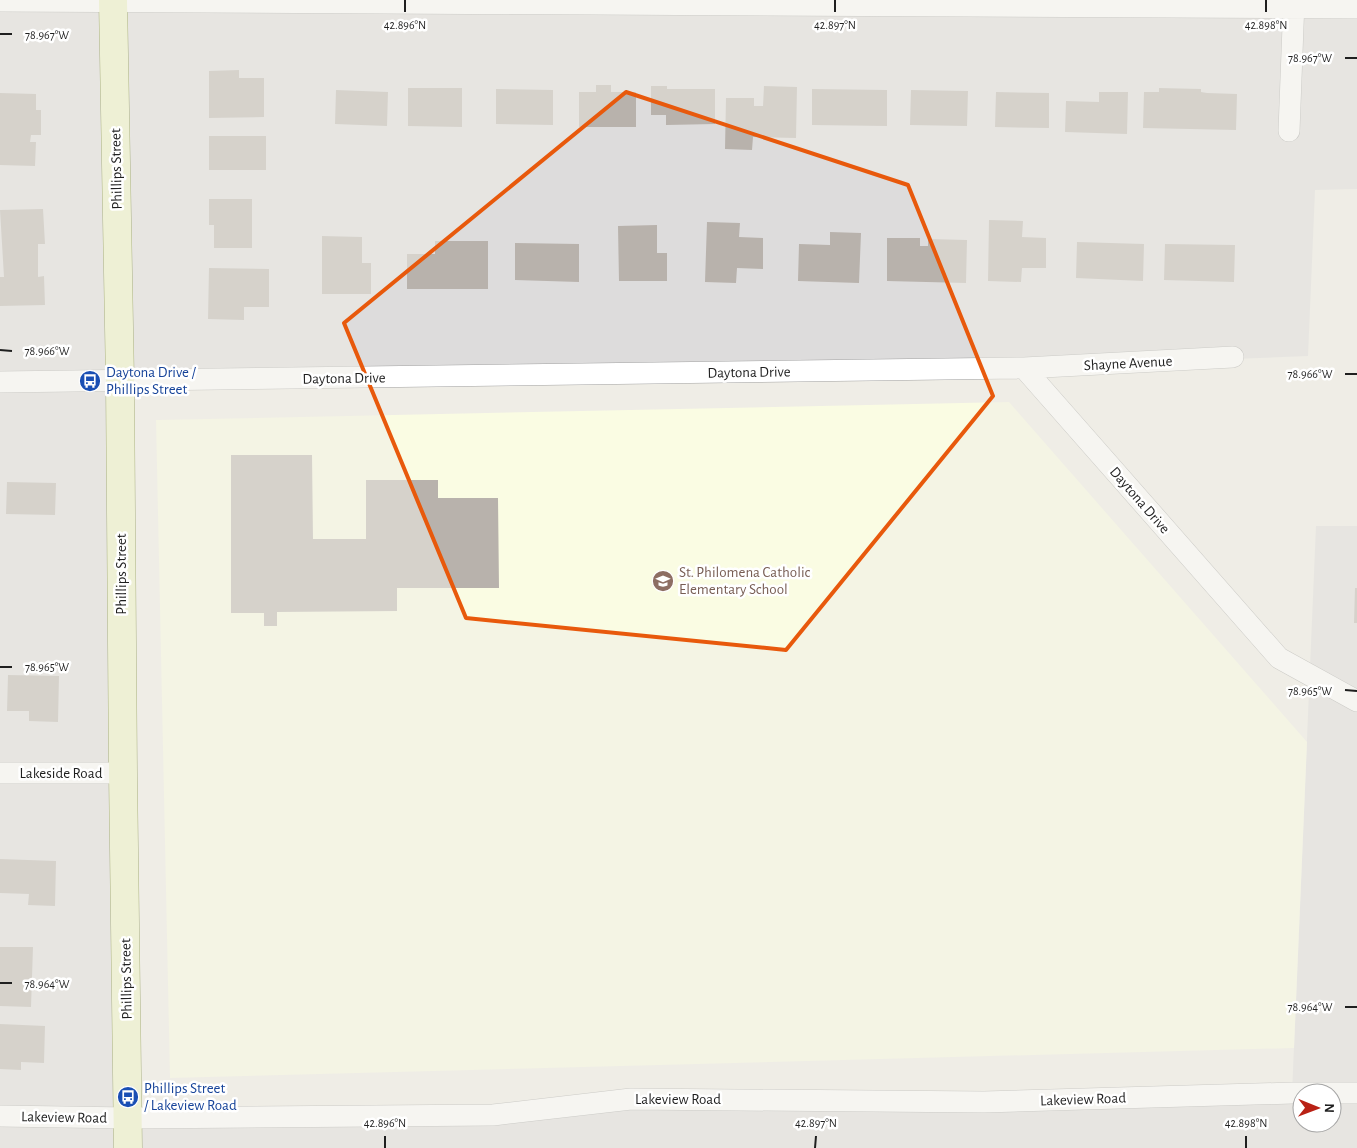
<svg xmlns="http://www.w3.org/2000/svg" width="1357" height="1148" font-family="'Alegreya Sans',sans-serif">
<style>
.residential{fill:#dddcdc;fill-rule:evenodd}
.education{fill:#fafce3}
.building{fill:#b8b2ac}
.lines{fill:none;stroke-linecap:round;stroke-linejoin:round}
.street-casing{stroke:#a3a3a3;stroke-width:22}
.secondary-casing{stroke:#5b6c10;stroke-width:29}
.street{stroke:#fff;stroke-width:21}
.secondary{stroke:#edf3c0;stroke-width:28}
.marked{fill:none;stroke:#e8590c;stroke-width:4;stroke-linejoin:round}
.ticks{fill:none;stroke:#1f1f1f;stroke-width:2}
.labels{text-anchor:middle;stroke-width:5;stroke-linejoin:round;paint-order:stroke}
.street-label{font-size:15px;fill:#1f1f1f;stroke:#fff}
.transit-label{font-size:15px;fill:#164399;stroke:#fff;text-anchor:start}
.education-label{font-size:15px;fill:#785e54;stroke:#fff;text-anchor:start}
.ticks-label{font-size:12px;text-anchor:middle;fill:#1f1f1f;stroke:#fff;stroke-width:5;stroke-linejoin:round;paint-order:stroke}
</style>
<rect width="100%" height="100%" fill="#efede6"/>
<path class="residential" d="M0 0H1357V189L1315 190 1308 356 1233 359 120 372 129 1116 1292 1094 1316 526H1357V1148H0ZM1302 1093H1332V1123H1302Z"/>
<path class="education" d="M1009 402 1307 742 1294 1048 170 1078 156 420Z"/>
<path class="building" d="M239 70V78H264V117L209 118V71Z
M596 85H611V92H636V127H579V92H596Z
M651 86H667V89H715V124L666 125V115H651Z
M764 86 797 87 796 138 753 137 752 150 725 149 726 98H754V106H763Z
M408 88H462V127L408 126Z
M1159 88 1201 89V92L1207 93 1237 94 1236 130 1143 128 1144 92H1159Z
M496 89 553 90V125L496 124Z
M812 89 887 90V126L812 125Z
M336 90 388 92 387 126 335 124Z
M911 90 968 91 967 126 910 125Z
M996 92 1049 93V128L995 127Z
M1099 92H1128L1127 134 1065 132 1066 101 1099 102Z
M0 93 36 94V110H41V135H31L30 142H36L35 166 0 165Z
M209 136H266V170H209Z
M209 199H252V248H214V225H209Z
M43 209 45 244H38V277L44 276 45 305 0 306V277H4L0 210Z
M989 220 1023 221 1022 237 1046 238V268H1022L1021 282 988 281Z
M707 222 740 223 739 237 763 238V269L737 268 736 283 705 282Z
M657 225V253H667V281H619L618 226Z
M830 232 861 233 859 283 798 281 799 244 830 245Z
M322 236 362 237V263H371V294H322Z
M887 238H920V246H928V239L967 240 966 283 887 281Z
M435 241H488V289H407V254H435Z
M1077 242 1144 244 1143 281 1076 278Z
M515 243 579 244V282L515 280Z
M1165 244 1235 245 1234 282 1164 280Z
M209 268 269 269V307H244V320L208 319Z
M231 455H312L313 539H366V480H438V498H498L499 588H397V611L277 612V626H264V613H231Z
M7 482 56 483 55 515 6 514Z
M1355 588H1357V623H1354Z
M8 675 59 676 58 722 29 721V711H7Z
M0 859 56 861 55 906 28 905 29 894 0 893Z
M0 947H33L31 1007 0 1006Z
M0 1024 45 1026 44 1063 21 1062V1070L0 1069Z"/>
<g class="lines">
<g class="street-casing">
<path id="street" d="M0 1 1357 8
M1289 131 1294 0
M1024 368 1279 658 1357 701
M0 382 1024 368 1233 357
M0 773H123
M0 1116 128 1118 493 1115 631 1099 984 1102 1292 1093H1357"/>
</g>
<g class="secondary-casing">
<path id="secondary" d="M113 0 120 381 123 773 128 1148"/>
</g>
<use href="#street" class="street"/>
<use href="#secondary" class="secondary"/>
</g>
<path d="M0 0H1357V1148H0ZM626 92 908 185 993 396 786 650 466 618 344 323Z" fill="#efede6" fill-opacity=".55" fill-rule="evenodd"/>
<path class="marked" d="M626 92 908 185 993 396 786 650 466 618 344 323Z"/>
<path class="ticks" d="M405 12V0M835 12V0M1266 12V0M0 34H12M1345 58H1357M0 350 12 351M1345 374H1357M0 667H12M1345 690 1357 691M0 983H12M1345 1007H1357M385 1148V1136M815 1148 816 1136M1246 1148V1136"/>
<defs>
<g id="bus-disc" transform="scale(1.125)"><circle r="9.5" fill="#1a4fb4" stroke="#fff"/><path d="M-5-6H5V4H4V6H2V4H-2V6H-4V4H-5ZM-3.5-4V0h7V-4ZM-3.5 1.2v1.5H-2V1.2ZM2 1.2v1.5H3.5V1.2Z" fill="#fff"/></g>
<g id="school-disc" transform="scale(1.125)"><circle r="9.5" fill="#8d6e63" stroke="#fff"/><path d="M0-5L7-2L0 1L-7-2ZM-4 1L0 2.5L4 1V4Q0 6-4 4Z" fill="#fff"/></g>
</defs>
<g fill-rule="evenodd">
<use href="#bus-disc" x="90" y="381"/>
<use href="#school-disc" x="663" y="581"/>
<use href="#bus-disc" x="128" y="1097"/>
</g>
<g class="labels">
<g class="street-label">
<text transform="translate(116 169) rotate(-91)" y="5">Phillips Street</text>
<text transform="translate(1128 363) rotate(-3)" y="5">Shayne Avenue</text>
<text transform="translate(749 372) rotate(-1)" y="5">Daytona Drive</text>
<text transform="translate(344 378) rotate(-1)" y="5">Daytona Drive</text>
<text transform="translate(1140 500) rotate(49)" y="5">Daytona Drive</text>
<text transform="translate(121 574) rotate(-90)" y="5">Phillips Street</text>
<text x="61" y="778">Lakeside Road</text>
<text transform="translate(126 979) rotate(-91)" y="5">Phillips Street</text>
<text x="678" y="1104">Lakeview Road</text>
<text transform="translate(1083 1099) rotate(-2)" y="5">Lakeview Road</text>
<text transform="translate(64 1117) rotate(1)" y="5">Lakeview Road</text>
</g>
<g class="transit-label">
<text x="106" y="377">Daytona Drive /<tspan x="106" dy="17">Phillips Street</tspan></text>
<text x="144" y="1093">Phillips Street<tspan x="144" dy="17">/ Lakeview Road</tspan></text>
</g>
<g class="education-label">
<text x="679" y="577">St. Philomena Catholic<tspan x="679" dy="17">Elementary School</tspan></text>
</g>
</g>
<g class="ticks-label">
<text x="405" y="29">42.896°N</text>
<text x="835" y="29">42.897°N</text>
<text x="1266" y="29">42.898°N</text>
<text x="47" y="39">78.967°W</text>
<text x="1310" y="62">78.967°W</text>
<text x="47" y="355">78.966°W</text>
<text x="1310" y="378">78.966°W</text>
<text x="47" y="671">78.965°W</text>
<text x="1310" y="695">78.965°W</text>
<text x="47" y="988">78.964°W</text>
<text x="1310" y="1011">78.964°W</text>
<text x="385" y="1127">42.896°N</text>
<text x="816" y="1127">42.897°N</text>
<text x="1246" y="1127">42.898°N</text>
</g>
<g transform="translate(1317 1108) rotate(91)"><circle r="24" fill="#ffffff" stroke="#a5a5a5"/>
<path d="M0-4L9 19L0 12L-9 19Z" fill="#b92115"/>
<text y="-8" font-size="14" font-weight="bold" text-anchor="middle" fill="#1f1f1f">N</text>
</g>
</svg>
